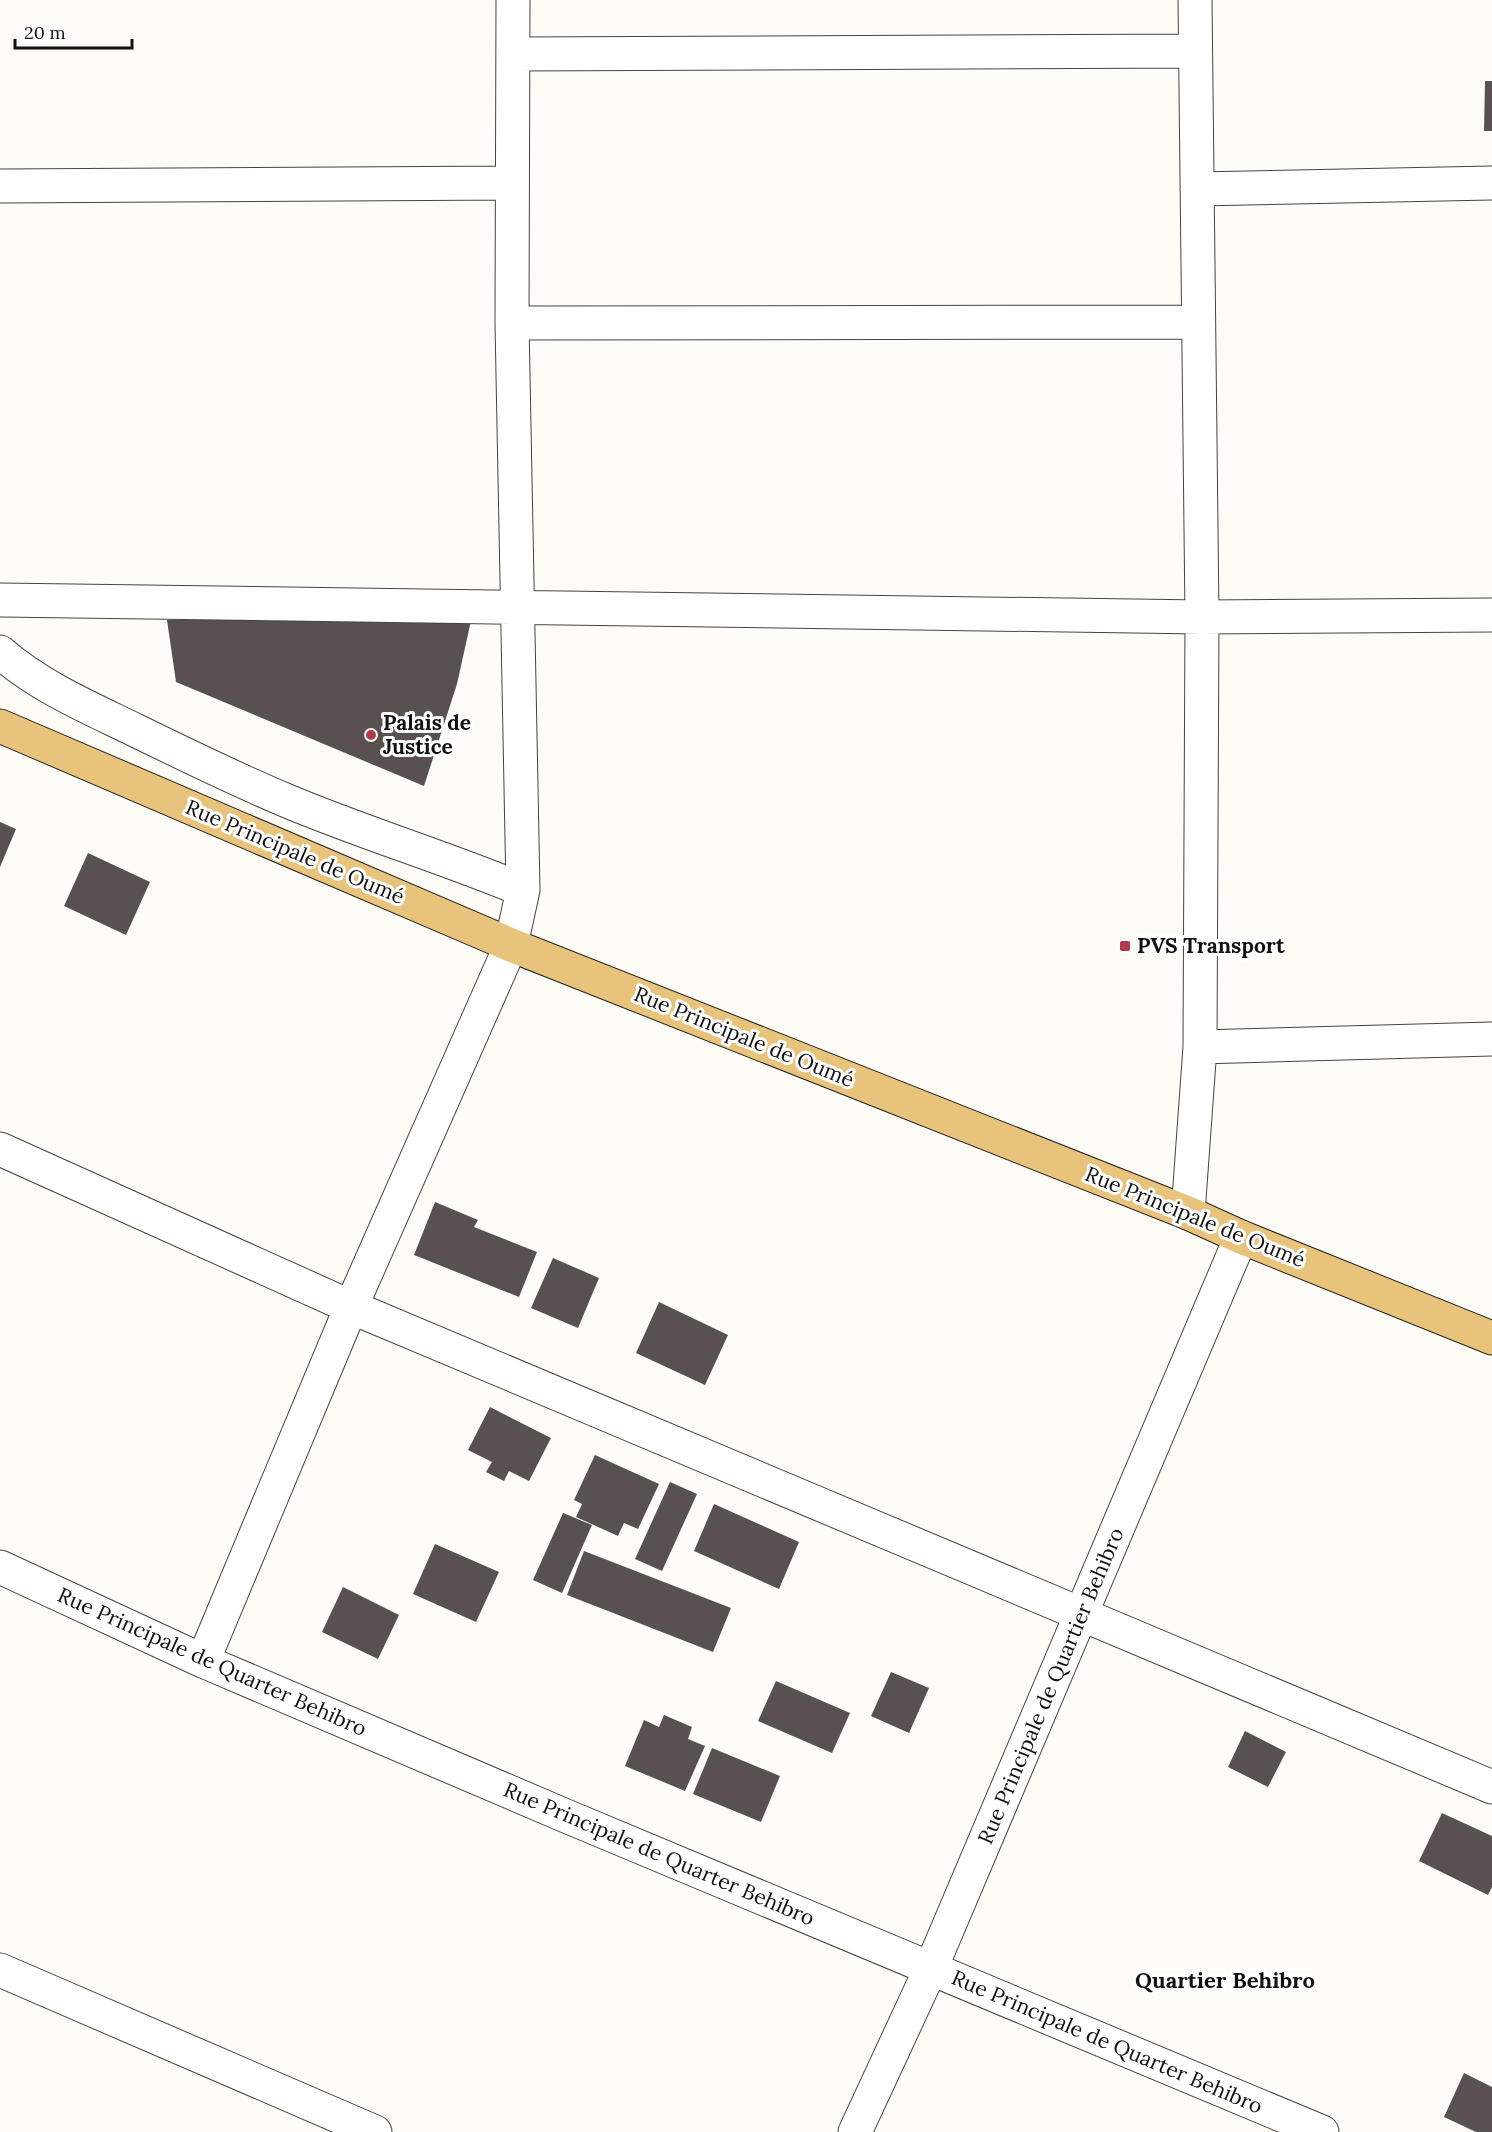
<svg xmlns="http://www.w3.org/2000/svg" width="1492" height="2132" font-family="Lora,serif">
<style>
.building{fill:#58514f}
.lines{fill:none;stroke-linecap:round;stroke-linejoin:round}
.minor-casing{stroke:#444;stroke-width:35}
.major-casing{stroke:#222;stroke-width:35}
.minor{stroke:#fff;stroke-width:33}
.major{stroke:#e7c37c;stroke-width:33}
.poi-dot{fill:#b0394b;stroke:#fff;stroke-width:2}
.labels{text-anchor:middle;stroke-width:6;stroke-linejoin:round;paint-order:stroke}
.poi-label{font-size:21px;font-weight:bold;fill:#111;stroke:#fff;text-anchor:start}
.street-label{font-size:21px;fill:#111;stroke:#fff}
.neighbourhood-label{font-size:22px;font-weight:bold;fill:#111;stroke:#fff}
</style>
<rect width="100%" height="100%" fill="#fefcf6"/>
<path class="building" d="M1485 81H1492V131H1484Z
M472 616 457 684 424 786 176 682 167 620Z
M0 822 16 829 0 867Z
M88 853 150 882 126 935 64 906Z
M435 1202 478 1220 474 1227 537 1252 519 1297 414 1255Z
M553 1258 599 1278 578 1328 531 1308Z
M659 1302 728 1335 705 1385 636 1353Z
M490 1407 551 1438 529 1481 509 1471 504 1481 486 1472 492 1462 468 1450Z
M595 1455 659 1484 638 1529 624 1523 618 1536 576 1517 582 1504 574 1500Z
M670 1482 697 1494 662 1571 635 1559Z
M714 1504 799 1542 779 1589 694 1551Z
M563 1513 592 1525 562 1593 533 1580Z
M435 1544 499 1572 476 1622 413 1594Z
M584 1551 731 1608 713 1652 567 1595Z
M343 1587 399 1615 378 1659 322 1632Z
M891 1672 929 1688 909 1733 871 1716Z
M776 1681 850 1713 832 1753 758 1721Z
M664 1715 692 1727 688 1739 705 1746 685 1791 625 1766 644 1720 659 1727Z
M1245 1731 1286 1752 1268 1787 1228 1767Z
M712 1748 780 1776 761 1822 693 1794Z
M1442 1813 1492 1836V1887L1488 1895 1419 1861Z
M1464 2073 1492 2087V2132H1476L1444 2117Z"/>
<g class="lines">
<g class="minor-casing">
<path id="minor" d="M514 54 1195 51
M0 186 512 183
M1197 189 1492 183
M512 323 1198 322
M0 600 1202 617 1492 615
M0 652C40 687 90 708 137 731 186 755 235 779 285 800 363 833 444 857 523 890
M1200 1047 1492 1039
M0 1149 351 1307 1492 1787
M1188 1213 1200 1047 1202 617 1195 0
M0 1567 203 1661 566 1816 1322 2132
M203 1661 351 1307 511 945 523 890 512 323 513 0
M0 1970 375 2132
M855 2132 931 1968 1241 1237"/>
</g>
<g class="major-casing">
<path id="major" d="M0 726 511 945 1188 1213 1241 1237 1492 1338"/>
</g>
<use href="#minor" class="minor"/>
<use href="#major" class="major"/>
</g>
<g class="poi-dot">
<circle cx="371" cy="735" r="6"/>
<rect x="1119" y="940" width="12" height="12" rx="3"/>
</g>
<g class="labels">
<g class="poi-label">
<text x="383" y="730">Palais de<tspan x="383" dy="24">Justice</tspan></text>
<text x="1137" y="953">PVS Transport</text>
</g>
<g class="street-label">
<text transform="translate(295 852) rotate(23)" y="7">Rue Principale de Oumé</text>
<text transform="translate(744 1037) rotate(22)" y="7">Rue Principale de Oumé</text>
<text transform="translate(1195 1217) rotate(22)" y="7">Rue Principale de Oumé</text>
<text transform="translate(212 1662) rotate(24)" y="7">Rue Principale de Quarter Behibro</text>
<text transform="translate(1051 1686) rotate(-67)" y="7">Rue Principale de Quartier Behibro</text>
<text transform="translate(659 1854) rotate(23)" y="7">Rue Principale de Quarter Behibro</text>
<text transform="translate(1107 2042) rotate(23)" y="7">Rue Principale de Quarter Behibro</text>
</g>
<g class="neighbourhood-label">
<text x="1225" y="1988">Quartier Behibro</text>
</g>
</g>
<path d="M15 39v9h117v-9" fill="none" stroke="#111111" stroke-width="3"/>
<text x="24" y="39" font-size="18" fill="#111111" stroke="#ffffff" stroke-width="4.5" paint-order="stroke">20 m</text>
</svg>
